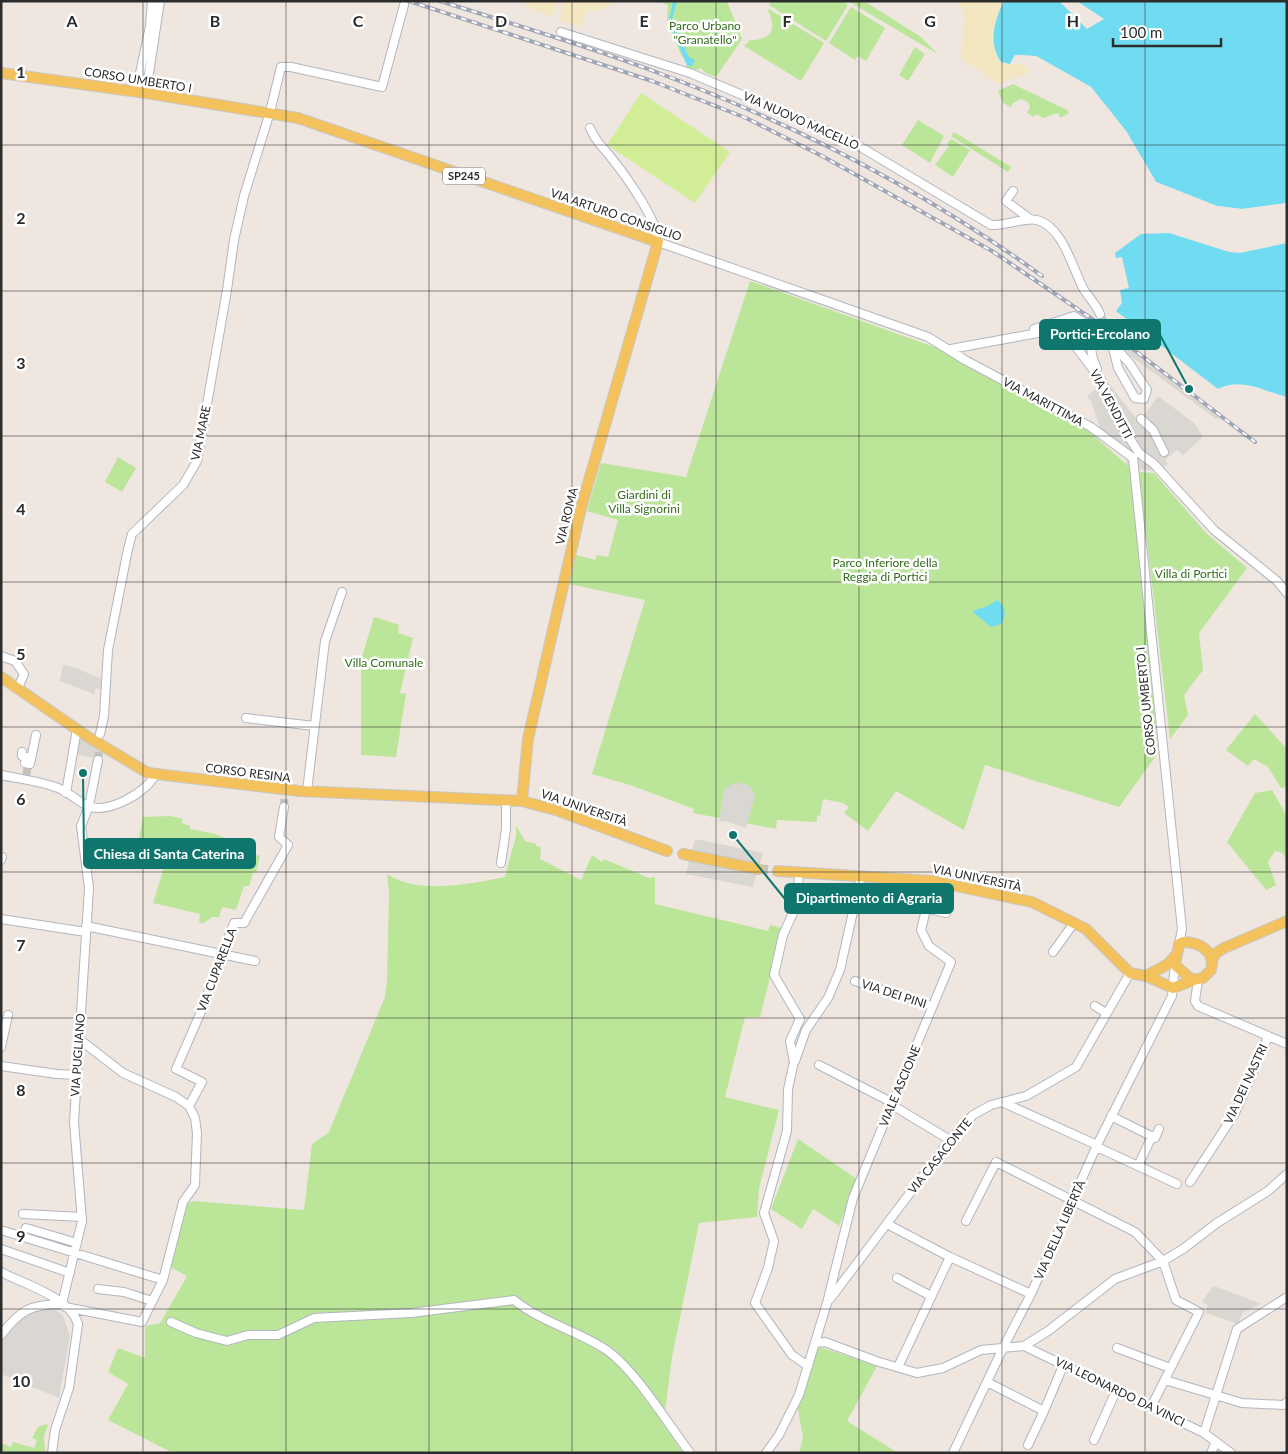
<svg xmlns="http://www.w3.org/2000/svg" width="1288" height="1454" font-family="Lato,sans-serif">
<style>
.green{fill:#bbe69a}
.sand{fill:#f3e7c1}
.pitch{fill:#d1ed96}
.plaza{fill:#dad6d2}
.water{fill:#70dcf2}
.pier{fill:#eee6df}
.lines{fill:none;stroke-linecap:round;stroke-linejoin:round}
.minor-tunnel{stroke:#c7c1bb;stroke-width:8;stroke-dasharray:8 4;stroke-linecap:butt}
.major-tunnel{stroke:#c7c1bb;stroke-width:10;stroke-dasharray:10 5;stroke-linecap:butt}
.minor-casing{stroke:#b2b6c0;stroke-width:10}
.major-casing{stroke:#c8c8c8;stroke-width:12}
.minor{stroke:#fff;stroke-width:8}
.major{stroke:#f4c25d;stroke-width:10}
.rail-casing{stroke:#a1a6b7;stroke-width:4}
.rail{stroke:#fff;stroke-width:2;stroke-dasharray:5.5;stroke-linecap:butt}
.grid{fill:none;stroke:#2c2c2c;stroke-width:1;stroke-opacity:0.55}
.labels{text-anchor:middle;stroke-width:5;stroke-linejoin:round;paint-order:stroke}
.shield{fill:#fff;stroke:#6b6b6b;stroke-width:1}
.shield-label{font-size:11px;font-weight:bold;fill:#2c2c2c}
.park-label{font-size:12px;fill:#336d19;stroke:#fff}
.street-label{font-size:12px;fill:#2c2c2c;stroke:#fff}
.grid-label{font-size:16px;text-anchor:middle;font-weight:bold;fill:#2c2c2c;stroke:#fff;stroke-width:5;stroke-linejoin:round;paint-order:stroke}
.leader{fill:none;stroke:#0f766e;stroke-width:2}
.callout-dot{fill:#0f766e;stroke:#fff;stroke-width:2}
.callout{fill:#0f766e;stroke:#0f766e;stroke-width:2}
.callout-label{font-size:14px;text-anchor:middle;font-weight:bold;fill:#fff}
</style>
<rect width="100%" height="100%" fill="#eee6df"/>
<path class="green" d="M658 1H727L742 39 716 77 704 72 701 68 694 71 686 68 688 63 686 58 682 57 667 21 668 5Z
M772 1H842L848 5 826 41 769 5Z
M848 1H864L921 37 938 54 953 63Z
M851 7 885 28 866 61 858 56 855 60 829 43Z
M767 8 824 43 801 81 744 46 750 40C773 40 777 28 767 8Z
M915 47 925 54 908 81 899 75Z
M1013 84 1067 110 1069 113 1060 118 1058 113 1043 118 1036 114 1034 117 1027 113 1030 107 1028 102 1021 99 1013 103 1011 107 1003 103 998 91Z
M918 120 944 136 930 163 902 145Z
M954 132 1011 167 1008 172 951 136Z
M951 139 970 150 953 177 935 165 949 146 947 144Z
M750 281 937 348 1088 431 1132 469 1158 753 1119 807 985 765 964 830 896 791 868 831 844 813 849 807 843 803 823 799 820 816 817 815V822L777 820 776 829 693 813 694 809 630 785 592 774 645 600 569 584 576 555 595 560 597 555 608 557 618 520 587 511 601 463 686 477Z
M118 457 136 468 122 492 105 482Z
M1139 472 1154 473 1206 533 1247 568 1199 633 1203 670 1184 695 1188 715 1170 739Z
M374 617 399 625 398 633 413 638 400 693 406 694 396 757 361 755V660Z
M1255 714 1287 749V787L1281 788 1268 767 1254 759 1248 766 1226 750Z
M1272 790 1287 816V863L1283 853 1275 851 1268 862 1276 885 1266 890 1227 842 1255 793Z
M170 816 183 819 182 823 190 826V829L215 834 236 842 235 850 260 856 256 872 253 873 249 886H244L236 910 222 907 219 917H212L202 924 199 922 200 914 153 903 166 861 136 852 143 817Z
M516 826 525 841 536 844V846L541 847 540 859 581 880 592 855 602 862 604 859 649 878 655 877V904L768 931 770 925 782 928 760 1017H745L725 1097 779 1110 759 1188 757 1217 699 1223 672 1357 665 1411 659 1417 683 1453H173L108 1420 128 1384 108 1372 118 1348 145 1358V1326L160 1323 187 1276 170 1267 185 1205 193 1201 304 1210 312 1144 329 1132 385 997 387 981 389 893 387 874C418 895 470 884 505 877L516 836Z
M798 1139 857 1179 839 1226 813 1209 802 1229 771 1209Z
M817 1346 877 1366 847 1421 898 1453H799L803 1438 797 1403Z
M46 1424 48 1425 44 1436 45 1453H1V1443L11 1447 13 1442 34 1448 37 1440 32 1438 38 1427Z"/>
<path class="sand" d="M527 1H556L554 14 551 16 525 7Z
M563 1H616L604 9 586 11 581 27 560 20Z
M958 1H1004L998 14 1001 62 1024 65 1028 69 1024 77 1019 75 999 84 961 59 965 13Z"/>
<path class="pitch" d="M641 93 730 152 695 203 607 145Z"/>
<path class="plaza" d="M1116 338 1216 414 1219 418 1216 419 1128 354 1115 340Z
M1106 380 1139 422 1158 396 1195 424 1203 437 1183 455 1177 450 1165 460 1168 464 1160 471 1134 469 1126 463 1130 451 1100 428 1091 401 1087 396Z
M63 665 73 667 102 679 101 690 96 688 94 694 60 681Z
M79 736 102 752 100 759 76 754Z
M736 782 750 786 755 796 746 828 726 821 719 822 724 789Z
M695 839 763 853 753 887 686 874Z
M1213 1286 1217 1287 1261 1304 1243 1312 1238 1324 1206 1313 1208 1305 1202 1302Z
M43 1308 56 1310 63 1316 70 1336 59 1398 1 1374V1342L20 1319Z"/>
<path class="water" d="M673 1H677L672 20 689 57 695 60 692 66H687L669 20Z
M1004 1H1059L1087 29 1104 19 1077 1H1287V203L1242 209 1217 206 1156 182 1126 131 1091 87 1036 56 1015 55 1010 64 1001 62C988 43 994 21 1004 1Z
M1169 233 1229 252 1240 253 1287 243V397C1263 391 1242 377 1218 389L1116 311 1122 303 1120 290 1129 288 1122 257 1116 258 1115 253 1141 234Z
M997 600C1006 606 1007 615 1001 624L991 627 972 611 988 606Z"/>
<path class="pier" d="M1015 55 1036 56 1091 87 1126 131 1156 182 1217 206 1242 209 1287 203V205L1243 212 1217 208 1155 184 1123 133 1090 89 1035 58H1017L1013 64H1010Z"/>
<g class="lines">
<path class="minor-tunnel" d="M1100 314 1111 343
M98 760 100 741
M26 776 28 766
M284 807 285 790"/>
<path class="major-tunnel" d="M758 869 778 871"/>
<g class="minor-casing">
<path id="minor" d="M561 32 690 73 849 140 991 225C1006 226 1025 217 1037 220 1063 227 1072 267 1083 288 1088 297 1096 304 1100 314
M136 92 150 26 152 1
M146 93 160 1
M590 128C598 146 603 146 613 160 626 176 653 215 657 234L655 241
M1013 191 1006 201 1030 219
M658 242 928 337 965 360 1091 427 1133 458
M1034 329 1074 316 1107 338 1130 364 1147 390 1144 399 1135 398 1118 368 1113 348
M951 349 1043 332 1059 331 1068 336 1101 380 1115 415 1139 453 1154 464 1214 530 1277 581 1287 593
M1097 369C1092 358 1086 341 1099 335L1106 337
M1141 419 1153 430 1164 452
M1133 458 1182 929 1179 944
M1 656 15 661 24 674 18 688
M246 718 314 726
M100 734 104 716 108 650 128 549 132 534 183 485 197 461 227 290 234 240 244 196 270 112 281 67H291L382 87 404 5
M22 752V756L26 757 25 763 30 764 36 735
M1 775C20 779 40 781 58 788 69 792 78 802 88 806 109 814 145 793 155 775
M307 791 325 641 342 592
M66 793 77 729
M1 860 2 857
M501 863 506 829V802
M799 872 797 904 783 935 774 975 800 1019 790 1041 794 1062 788 1089 787 1131 764 1213 774 1241 768 1268 755 1303 792 1355 808 1366
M925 908 946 913
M1 919 86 932
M86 926 255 961
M1053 952 1074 923
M1198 980 1195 1001 1198 1006 1287 1044
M855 981 932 1006
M1095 1006 1106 1013
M1 1047 8 1015
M795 1061 806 1030 828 998 840 970 861 876
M819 1065 893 1103
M1 1066 57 1074 77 1075
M1002 1102 1097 1145
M892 1105 950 1140
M189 1106 202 1082 176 1069 200 1014 234 923H244L288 845 279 837 284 807
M1111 1116 1155 1138 1159 1129
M1097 1147 1177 1184
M1138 1166 1152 1136
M1190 1182 1235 1113 1268 1037
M23 1214 82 1217
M966 1221 996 1162 1135 1232 1163 1261 1176 1300 1199 1312 1151 1407
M887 1224 950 1257 1031 1294
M26 1228 77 1243
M4 1231 163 1280
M1 1249 70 1273
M1 1272C24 1284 70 1297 78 1324L69 1388 55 1430 52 1453
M897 1278 931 1296
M98 1289 124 1292 152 1301
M830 1299 950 1140 973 1115 991 1105 1026 1096 1076 1067 1130 973
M65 1307 142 1322 163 1280 183 1202 195 1185 197 1133 195 1118 189 1106 176 1097 123 1073 79 1039
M171 1322 196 1333 227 1341 248 1335H278L314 1318 411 1313 514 1300C541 1322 576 1330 605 1349 634 1368 668 1424 690 1453
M1 1335C20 1310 31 1304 62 1304L82 1221 74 1122 89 888 81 826 89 806 98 760
M815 1343 825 1342 876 1361 917 1373 943 1368 981 1350 1024 1346 1204 1433 1231 1453
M1024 1346 1048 1331 1115 1279 1163 1261 1183 1249 1217 1223 1268 1191 1287 1174
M1117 1348 1170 1368
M898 1367 950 1257
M1165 1380 1242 1403 1284 1405 1287 1402
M987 1382 1044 1411 1063 1366
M1204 1433 1237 1329 1287 1297
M1094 1440 1116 1391
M1028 1445 1044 1411
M766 1453 779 1435 799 1395 827 1303 853 1198 951 962 929 946 921 930 933 881
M953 1453 1004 1346 1031 1294 1097 1145 1172 996 1175 965
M1211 1453 1216 1442"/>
</g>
<g class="major-casing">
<path id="major" d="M1 73 146 93 298 118 658 242 581 508 528 739 522 801
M1 677 88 737 148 773 299 791 522 801 559 811 667 851
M683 854 758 869
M778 871 933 881 1032 902 1086 929 1130 973 1146 976 1173 988 1194 980
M1183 942C1199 942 1216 951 1211 970L1203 978 1192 980 1175 965 1179 944Z
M1212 960 1216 953 1224 948 1287 921
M1146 976 1168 964 1176 955"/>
</g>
<use href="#minor" class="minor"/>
<use href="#major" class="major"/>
<g class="rail-casing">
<path id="rail" d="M409 1 652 81 746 118 824 157 992 251 1104 327 1255 442
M440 1C512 24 585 45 656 72 792 123 924 190 1042 276"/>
</g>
<use href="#rail" class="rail"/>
</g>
<path class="grid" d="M143 1V1453M286 1V1453M429 1V1453M572 1V1453M716 1V1453M859 1V1453M1002 1V1453M1145 1V1453M1 145H1287M1 291H1287M1 436H1287M1 582H1287M1 727H1287M1 872H1287M1 1018H1287M1 1163H1287M1 1309H1287"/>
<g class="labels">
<rect class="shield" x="443" y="167.5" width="42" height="17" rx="4"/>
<g class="shield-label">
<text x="464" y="180">SP245</text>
</g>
<g class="park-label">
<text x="705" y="30">Parco Urbano<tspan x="705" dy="14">"Granatello"</tspan></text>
<text x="644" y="499">Giardini di<tspan x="644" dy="14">Villa Signorini</tspan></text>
<text x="885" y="567">Parco Inferiore della<tspan x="885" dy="14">Reggia di Portici</tspan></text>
<text x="1191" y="578">Villa di Portici</text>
<text x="384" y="667">Villa Comunale</text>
</g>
<g class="street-label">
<text transform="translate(138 80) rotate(9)" y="4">CORSO UMBERTO I</text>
<text transform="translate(801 121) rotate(24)" y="4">VIA NUOVO MACELLO</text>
<text transform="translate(616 215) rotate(19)" y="4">VIA ARTURO CONSIGLIO</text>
<text transform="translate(1043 402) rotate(28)" y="4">VIA MARITTIMA</text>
<text transform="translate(1111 404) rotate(62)" y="4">VIA VENDITTI</text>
<text transform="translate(201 433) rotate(-78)" y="4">VIA MARE</text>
<text transform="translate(567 516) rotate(-76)" y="4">VIA ROMA</text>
<text transform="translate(1146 701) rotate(-96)" y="4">CORSO UMBERTO I</text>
<text transform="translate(248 773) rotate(7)" y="4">CORSO RESINA</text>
<text transform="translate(584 808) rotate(19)" y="4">VIA UNIVERSITÀ</text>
<text transform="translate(977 878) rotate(12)" y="4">VIA UNIVERSITÀ</text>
<text transform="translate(217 970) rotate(-69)" y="4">VIA CUPARELLA</text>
<text transform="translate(894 994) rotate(18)" y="4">VIA DEI PINI</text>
<text transform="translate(78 1055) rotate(-86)" y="4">VIA PUGLIANO</text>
<text transform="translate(1246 1084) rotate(-65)" y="4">VIA DEI NASTRI</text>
<text transform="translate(900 1086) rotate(-67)" y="4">VIALE ASCIONE</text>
<text transform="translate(940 1156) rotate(-51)" y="4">VIA CASACONTE</text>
<text transform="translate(1060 1230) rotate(-66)" y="4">VIA DELLA LIBERTÀ</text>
<text transform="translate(1120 1392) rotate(26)" y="4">VIA LEONARDO DA VINCI</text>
</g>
</g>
<g class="grid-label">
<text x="72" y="27">A</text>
<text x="215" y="27">B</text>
<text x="358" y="27">C</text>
<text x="501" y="27">D</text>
<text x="644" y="27">E</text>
<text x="787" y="27">F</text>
<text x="930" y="27">G</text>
<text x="1073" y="27">H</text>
<text x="21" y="78">1</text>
<text x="21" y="224">2</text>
<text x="21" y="369">3</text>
<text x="21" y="515">4</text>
<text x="21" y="660">5</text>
<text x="21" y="805">6</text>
<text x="21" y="951">7</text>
<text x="21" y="1096">8</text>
<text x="21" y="1242">9</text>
<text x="21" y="1387">10</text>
</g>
<path class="leader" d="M1189 389L1160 335M83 773L84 854M733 835L785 899"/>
<g class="callout-dot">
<circle cx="1189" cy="389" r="5"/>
<circle cx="83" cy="773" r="5"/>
<circle cx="733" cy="835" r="5"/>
</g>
<g class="callout">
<rect x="1040" y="320" width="120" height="29" rx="5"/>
<rect x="84" y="839" width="171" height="29" rx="5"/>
<rect x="785" y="884" width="168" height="29" rx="5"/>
</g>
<g class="callout-label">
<text x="1100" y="339">Portici-Ercolano</text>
<text x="169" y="859">Chiesa di Santa Caterina</text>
<text x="869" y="903">Dipartimento di Agraria</text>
</g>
<rect width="1288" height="1454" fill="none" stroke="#2c2c2c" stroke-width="5"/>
<path d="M1113 38v8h108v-8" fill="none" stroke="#2c2c2c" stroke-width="2.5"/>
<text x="1120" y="38" font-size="15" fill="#2c2c2c" stroke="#ffffff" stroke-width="4" paint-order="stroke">100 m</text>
</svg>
